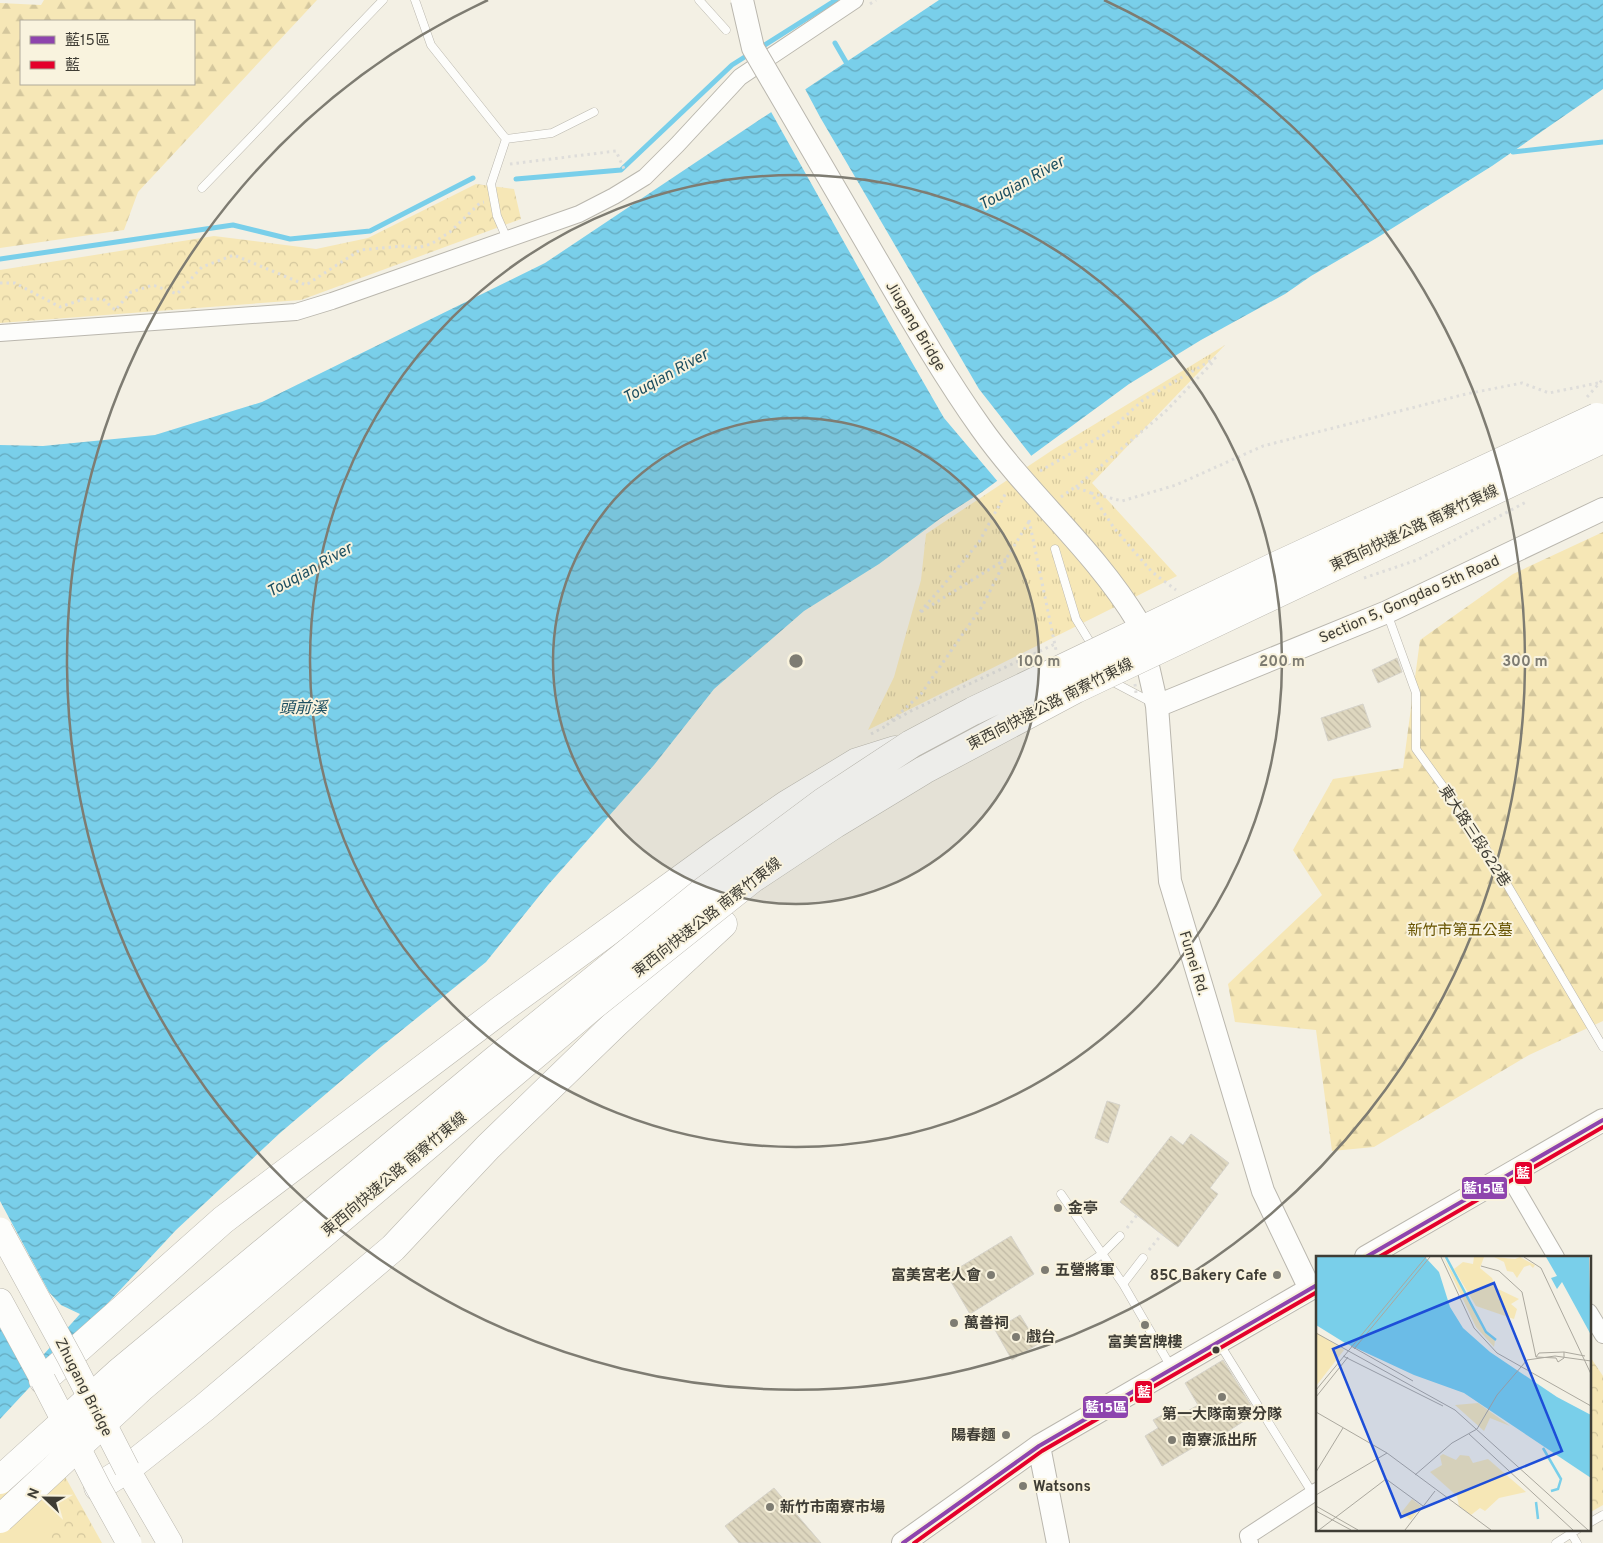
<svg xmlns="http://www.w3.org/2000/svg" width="1603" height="1543" font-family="Overpass,'Noto Sans TC',sans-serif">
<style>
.grass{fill:url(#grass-tufts)}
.forest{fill:url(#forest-firs);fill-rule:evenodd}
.park{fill:url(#park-crowns)}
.pitch{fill:#f6e7b6}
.water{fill:url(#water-waves)}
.pier{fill:#f3f0e4}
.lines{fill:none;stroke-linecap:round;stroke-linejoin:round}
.stream{stroke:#79cfea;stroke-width:5}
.building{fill:url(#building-back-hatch);stroke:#d6d3ca}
.lane-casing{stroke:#bab7ae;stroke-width:9}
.street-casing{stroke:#bab7ae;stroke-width:18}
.secondary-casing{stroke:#bab7ae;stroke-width:24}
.primary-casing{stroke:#bab7ae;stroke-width:26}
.highway-casing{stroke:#bab7ae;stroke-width:29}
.path{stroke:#deddda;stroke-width:3;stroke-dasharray:2.5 4;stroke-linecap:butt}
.lane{stroke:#fdfdfb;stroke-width:8}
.street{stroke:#fdfdfb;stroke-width:16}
.secondary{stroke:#fdfdfb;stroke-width:22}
.primary{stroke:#fdfdfb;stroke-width:25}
.highway{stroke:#fdfdfb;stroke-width:28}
.secondary-bridge-casing{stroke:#bab7ae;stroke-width:24;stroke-linecap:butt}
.primary-bridge-casing{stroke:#bab7ae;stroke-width:26;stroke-linecap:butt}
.highway-bridge-casing{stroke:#bab7ae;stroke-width:29;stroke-linecap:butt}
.path-bridge{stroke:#deddda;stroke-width:3;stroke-dasharray:2.5 4;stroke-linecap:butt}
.secondary-bridge{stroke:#fdfdfb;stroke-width:22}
.primary-bridge{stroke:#fdfdfb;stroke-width:25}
.highway-bridge{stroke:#fdfdfb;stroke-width:28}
.bus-1-casing{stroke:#f9f3de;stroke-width:8}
.bus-2-casing{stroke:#f9f3de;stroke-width:8}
.bus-1{stroke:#8e44ad;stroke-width:4}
.bus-2{stroke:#e4002b;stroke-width:4}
.ring{fill:none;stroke:#7e7c72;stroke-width:2.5}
.poi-dot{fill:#7e7c72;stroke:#f9f3de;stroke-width:2}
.bus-dot{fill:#3f3d35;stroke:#f9f3de;stroke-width:2}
.labels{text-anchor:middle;stroke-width:4;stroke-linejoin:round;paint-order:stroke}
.street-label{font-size:15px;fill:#3f3d35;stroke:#f9f3de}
.park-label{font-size:15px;fill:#685402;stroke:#f9f3de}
.poi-label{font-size:15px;font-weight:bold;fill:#3f3d35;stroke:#f9f3de;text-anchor:start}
.water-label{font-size:16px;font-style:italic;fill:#1b4e60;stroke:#f9f3de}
.inset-river{fill:none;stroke:#79cfea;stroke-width:2.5}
.inset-road{fill:none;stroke:#aba89e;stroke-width:1}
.view{fill:#1d4ed8;fill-opacity:0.15;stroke:#1d4ed8;stroke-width:2.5}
.inset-edge{fill:none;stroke:#3f3d35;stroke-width:2.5}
.centre{fill:#7e7c72;stroke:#f9f3de;stroke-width:2.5}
.ring-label{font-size:15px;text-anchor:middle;font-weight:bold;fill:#7e7c72;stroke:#f9f3de;stroke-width:4;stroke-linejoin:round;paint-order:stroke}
.line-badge{stroke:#f9f3de;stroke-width:2}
.badge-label{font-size:14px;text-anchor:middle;font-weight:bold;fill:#fff}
</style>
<defs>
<pattern id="grass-tufts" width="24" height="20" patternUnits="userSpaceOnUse" patternTransform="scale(1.25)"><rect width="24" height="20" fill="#f6e7b6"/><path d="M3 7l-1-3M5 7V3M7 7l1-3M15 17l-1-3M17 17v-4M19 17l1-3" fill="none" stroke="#d4c79d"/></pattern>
<pattern id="forest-firs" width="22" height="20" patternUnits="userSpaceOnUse" patternTransform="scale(1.25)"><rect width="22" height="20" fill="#f6e7b6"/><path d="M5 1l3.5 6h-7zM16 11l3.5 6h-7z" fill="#d4c79d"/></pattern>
<pattern id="park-crowns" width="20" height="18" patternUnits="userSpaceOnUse" patternTransform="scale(1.25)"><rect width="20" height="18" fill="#f6e7b6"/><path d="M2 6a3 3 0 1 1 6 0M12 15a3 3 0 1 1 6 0" fill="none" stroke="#d4c79d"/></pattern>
<pattern id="water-waves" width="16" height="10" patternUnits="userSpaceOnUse" patternTransform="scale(1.25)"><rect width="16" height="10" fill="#79cfea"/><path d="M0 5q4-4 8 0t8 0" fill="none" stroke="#65a9be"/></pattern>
<pattern id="building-back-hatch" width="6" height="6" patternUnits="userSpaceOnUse" patternTransform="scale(1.25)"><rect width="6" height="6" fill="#ded7bf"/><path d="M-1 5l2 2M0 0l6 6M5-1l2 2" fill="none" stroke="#c0b9a5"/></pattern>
</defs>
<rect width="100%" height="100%" fill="#f3f0e4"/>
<path class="grass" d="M1225 345 1092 483 1177 576 868 730 894 677 921 580 926 534 1054 449Z"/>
<path class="forest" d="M44 0H317L138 192 124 230 0 248V3L41 5ZM21 21H194V84H21Z
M1603 532V1021L1529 1055 1374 1147 1332 1151 1316 1030 1235 1022 1228 984 1322 895 1293 850 1333 779 1403 768 1420 640 1513 574Z"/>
<path class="park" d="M476 184 514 189 521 219 301 300 0 323V270L214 236 316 249 368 238Z
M1589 1355 1603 1376V1505L1589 1513Z
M53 1455 102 1543H0V1493Z"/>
<path class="pitch" d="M49 1471 76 1510 30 1543H0V1507Z"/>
<path class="water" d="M939 0H1603V89L1492 166 1375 239 1311 276 1285 294 1201 340 1129 384 982 492 941 518 879 564 804 611 714 689 654 765 548 885 486 962 381 1047 280 1133 176 1230 0 1419V445L43 446 155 435 262 402 545 263Z"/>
<path class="pier" d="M804 87 820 117 979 389 1033 458 999 483 944 418 891 326 770 110Z
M0 1201 49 1292 61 1305 80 1314 27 1373 0 1322Z"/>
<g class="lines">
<path class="stream" d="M835 43 846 62
M760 48 836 0
M1513 152 1603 142
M516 179 621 170 732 65 751 53
M0 259 233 225 290 239 370 231 473 178"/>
</g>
<path class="building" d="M1397 658 1402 672 1378 683 1372 670Z
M1363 704 1371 727 1328 741 1321 718Z
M1107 1101 1120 1105 1108 1143 1095 1138Z
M1191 1134 1229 1163 1210 1188 1218 1194 1178 1247 1120 1202 1171 1136 1183 1145Z
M1011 1236 1034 1274 970 1314 947 1275Z
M1020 1315 1038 1344 1012 1360 995 1330Z
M1223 1360 1256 1413 1218 1438 1216 1434 1162 1466 1145 1436 1158 1428 1153 1420 1164 1414 1169 1422 1198 1405 1185 1383Z
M774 1488 821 1543H739L725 1526Z"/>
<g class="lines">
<g class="lane-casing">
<path id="lane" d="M415 0 431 45 506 139 491 184 497 216 507 239
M699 0 726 30
M506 139 552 133 594 112
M202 188 383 0
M1055 549 1076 619 1093 647
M1387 613 1416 693V749L1476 832 1603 1047
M1112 679 1115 683 1151 702
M1061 1194 1123 1284 1171 1367
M1074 1273 1102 1254 1120 1236
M1123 1284 1143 1258
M1219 1343 1313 1494
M1589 1523 1603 1515
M1569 1530 1577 1543
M1556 1543 1578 1529"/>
</g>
<g class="street-casing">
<path id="street" d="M0 333 296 312 332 301 579 214 614 196 645 177 677 145 740 77 855 0
M1508 1175 1556 1257
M1589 1312 1603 1335
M1250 1543 1248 1536 1317 1491"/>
</g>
<g class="secondary-casing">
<path id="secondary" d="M1142 640 1157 706 1170 881 1263 1191 1310 1289
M1157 706 1387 612 1603 509
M1366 1257 1603 1120
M1039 1446 1058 1543
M903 1543 1039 1446 1317 1285"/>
</g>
<g class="primary-casing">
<path id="primary" d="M0 1301 43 1380
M127 1469 170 1543"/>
</g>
<g class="highway-casing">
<path id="highway" d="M43 1380 223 1220 502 1009 718 852 786 805 857 762 895 750
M98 1487 127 1469 204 1408 393 1248 488 1147 616 1023 723 924"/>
</g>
<path class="path" d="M870 4 876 0
M510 164 616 151 625 171
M0 283H15L60 307 84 299H103L115 310
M117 308 131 292 153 285 177 294 202 267 234 255 306 285 360 250 404 246 417 248 431 244 450 232 480 203 484 202
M1587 397 1603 379
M1040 471 1107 433 1143 400 1217 357
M1076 487 1165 412 1215 360
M1091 493 1122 501 1176 485 1263 446 1466 394 1522 383 1549 393 1598 383
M1061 497 1075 487 1091 493 1114 528 1152 572 1176 590
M1029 520 1056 650
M1006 559 919 613 941 588 979 542 1007 491
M1364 578 1417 560 1528 501
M893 721 911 711 1055 644
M887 725 921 694 983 605 1006 559 1030 520
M871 734 888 725
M1127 1228 1137 1215
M1149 1250 1162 1234"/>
<use href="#lane" class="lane"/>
<use href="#street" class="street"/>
<use href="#secondary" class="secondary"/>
<use href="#primary" class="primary"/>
<use href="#highway" class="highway"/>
<g class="secondary-bridge-casing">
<path id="secondary-bridge" d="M742 0 753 48C794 118 834 187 875 257 909 315 942 373 981 428 1029 496 1094 549 1138 622"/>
</g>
<g class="primary-bridge-casing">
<path id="primary-bridge" d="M0 1230 70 1358 127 1469
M43 1380 98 1487 129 1543"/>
</g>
<g class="highway-bridge-casing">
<path id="highway-bridge" d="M0 1480 118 1373 495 1060 705 890 823 802 911 744 973 711 1278 565 1597 417
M0 1519 142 1387 594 1005 752 879 835 824 924 770 1076 689 1603 439"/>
</g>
<path class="path-bridge" d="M1135 684 1136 693"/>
<use href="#secondary-bridge" class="secondary-bridge"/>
<use href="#primary-bridge" class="primary-bridge"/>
<use href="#highway-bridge" class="highway-bridge"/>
<g class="bus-1-casing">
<path id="bus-1" d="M1366 1257 1603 1120
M903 1543 1039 1446 1317 1285"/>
</g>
<g class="bus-2-casing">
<path id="bus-2" d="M1379 1257 1603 1127
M914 1543 1042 1451 1317 1292"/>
</g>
<use href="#bus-1" class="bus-1"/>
<use href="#bus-2" class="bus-2"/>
</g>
<circle cx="796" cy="661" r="243" fill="#7e7c72" fill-opacity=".12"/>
<g class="ring">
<circle cx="796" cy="661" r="243"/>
<circle cx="796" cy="661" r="486"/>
<path d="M1104 0A729 729 0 1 1 488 0"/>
</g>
<g class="poi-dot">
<circle cx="1058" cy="1208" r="5"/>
<circle cx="1045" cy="1270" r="5"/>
<circle cx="991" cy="1275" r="5"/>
<circle cx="1277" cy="1275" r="5"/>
<circle cx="954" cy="1323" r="5"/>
<circle cx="1145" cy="1325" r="5"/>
<circle cx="1016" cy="1337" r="5"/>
<circle cx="1222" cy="1397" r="5"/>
<circle cx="1006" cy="1435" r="5"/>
<circle cx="1172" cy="1440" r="5"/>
<circle cx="1023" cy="1486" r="5"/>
<circle cx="770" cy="1507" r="5"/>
</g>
<circle class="bus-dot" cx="1216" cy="1350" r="4.5"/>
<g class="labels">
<g class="street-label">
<text transform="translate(916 326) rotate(59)" y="5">Jiugang Bridge</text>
<text transform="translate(1414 528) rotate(-25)" y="5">東西向快速公路 南寮竹東線</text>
<text transform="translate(1409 599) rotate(-24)" y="5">Section 5, Gongdao 5th Road</text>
<text transform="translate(1050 704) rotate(-27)" y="5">東西向快速公路 南寮竹東線</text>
<text transform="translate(1475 836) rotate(57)" y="5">東大路三段622巷</text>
<text transform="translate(707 917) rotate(-38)" y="5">東西向快速公路 南寮竹東線</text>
<text transform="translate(1194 963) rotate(73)" y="5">Fumei Rd.</text>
<text transform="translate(394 1174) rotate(-40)" y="5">東西向快速公路 南寮竹東線</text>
<text transform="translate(84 1387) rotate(63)" y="5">Zhugang Bridge</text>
</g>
<g class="park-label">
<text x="1460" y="935">新竹市第五公墓</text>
</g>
<g class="poi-label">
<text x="1068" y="1213">金亭</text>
<text x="1055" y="1275">五營將軍</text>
<text x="981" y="1280" text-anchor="end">富美宮老人會</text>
<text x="1267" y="1280" text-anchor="end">85C Bakery Cafe</text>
<text x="964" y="1328">萬善祠</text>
<text x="1026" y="1342">戲台</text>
<text x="1145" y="1347" text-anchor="middle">富美宮牌樓</text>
<text x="1222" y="1419" text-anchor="middle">第一大隊南寮分隊</text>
<text x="996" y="1440" text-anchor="end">陽春麵</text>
<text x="1182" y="1445">南寮派出所</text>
<text x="1033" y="1491">Watsons</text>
<text x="780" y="1512">新竹市南寮市場</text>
</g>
<g class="water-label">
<text transform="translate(1021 182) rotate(-29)" y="6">Touqian River</text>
<text transform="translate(665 375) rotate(-29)" y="6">Touqian River</text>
<text transform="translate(309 569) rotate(-29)" y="6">Touqian River</text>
<text x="303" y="713">頭前溪</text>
</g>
</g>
<g transform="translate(1316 1256)">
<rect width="275" height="275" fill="#f3f0e4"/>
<path d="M162 147 176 157 194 170 174 162 168 175 139 149Z" fill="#f6e7b6"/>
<path d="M158 1H168L164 12 176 22 180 32 203 43 195 48 201 53 198 63 160 50 138 13 147 6 157 8ZM178 1 199 3 204 1 219 9 217 12 214 9 208 11 201 22 197 16 191 15 188 6ZM127 198 140 204 144 199 153 200 157 207 172 203 210 236 183 242 169 255 164 252 155 259 143 250 141 240 114 216 126 209 124 200Z" fill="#f6e7b6"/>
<path d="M127 1 163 60 166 71 179 85 178 91 160 71ZM0 76 28 94 0 130ZM96 243 105 250 95 264 85 257Z" fill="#f6e7b6"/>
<path d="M0 78 26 95 23 99 0 85Z" fill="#f6e7b6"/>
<path d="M0 1H109L123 16 134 51 147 72 174 96 241 141 275 159V222L148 137 98 119 29 87 0 69ZM230 1H273L275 79 246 26 241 33 235 22 241 20Z" fill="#79cfea"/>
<path class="inset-river" d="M130 1 170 76 180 84M227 192 245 223 242 233 235 235M220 246 222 263"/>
<path class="inset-road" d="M125 1 158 72 181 97 275 150M208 1 225 12 275 118M165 10 183 15 206 36 220 101M0 77 139 154 272 274M35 90 97 125M38 93 114 1M248 96V102L242 106 240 102 220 101 223 97ZM248 96 269 100M27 100 127 150M0 134 110 1M0 141 32 101M0 156 71 197 175 274M153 178 257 274M0 216 27 172M99 219 136 187 161 173 181 139 211 104 239 100 275 105M0 239 71 197M0 250 42 274M0 255 35 274M3 274 70 223 107 250M89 274 119 235"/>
<path class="view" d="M178 27 246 195 85 261 17 93Z"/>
<rect width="275" height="275" class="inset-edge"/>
</g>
<circle cx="796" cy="661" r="8" class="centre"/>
<g class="ring-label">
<text x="1039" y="666">100 m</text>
<text x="1282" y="666">200 m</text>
<text x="1525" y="666">300 m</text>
</g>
<g class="line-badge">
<rect x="1514" y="1161" width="19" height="24" rx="5" fill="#e4002b"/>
<rect x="1461" y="1176" width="47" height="24" rx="5" fill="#8e44ad"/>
<rect x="1134" y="1380" width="19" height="24" rx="5" fill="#e4002b"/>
<rect x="1082" y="1395" width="47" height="24" rx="5" fill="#8e44ad"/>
</g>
<g class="badge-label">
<text x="1523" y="1178">藍</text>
<text x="1484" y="1193">藍15區</text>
<text x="1144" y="1397">藍</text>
<text x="1106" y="1412">藍15區</text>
</g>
<rect x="20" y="20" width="175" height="65" fill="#f9f3de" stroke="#afaa9a"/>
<rect x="30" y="36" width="25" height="8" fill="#8e44ad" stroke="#afaa9a"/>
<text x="65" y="45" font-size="15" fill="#3f3d35">藍15區</text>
<rect x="30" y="61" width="25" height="8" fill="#e4002b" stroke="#afaa9a"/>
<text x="65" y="70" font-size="15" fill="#3f3d35">藍</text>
<g transform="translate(45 1498) rotate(292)" stroke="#f9f3de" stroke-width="4" paint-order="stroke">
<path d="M0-4L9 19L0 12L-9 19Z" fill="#3f3d35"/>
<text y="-8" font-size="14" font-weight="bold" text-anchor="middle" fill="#3f3d35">N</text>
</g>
</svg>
